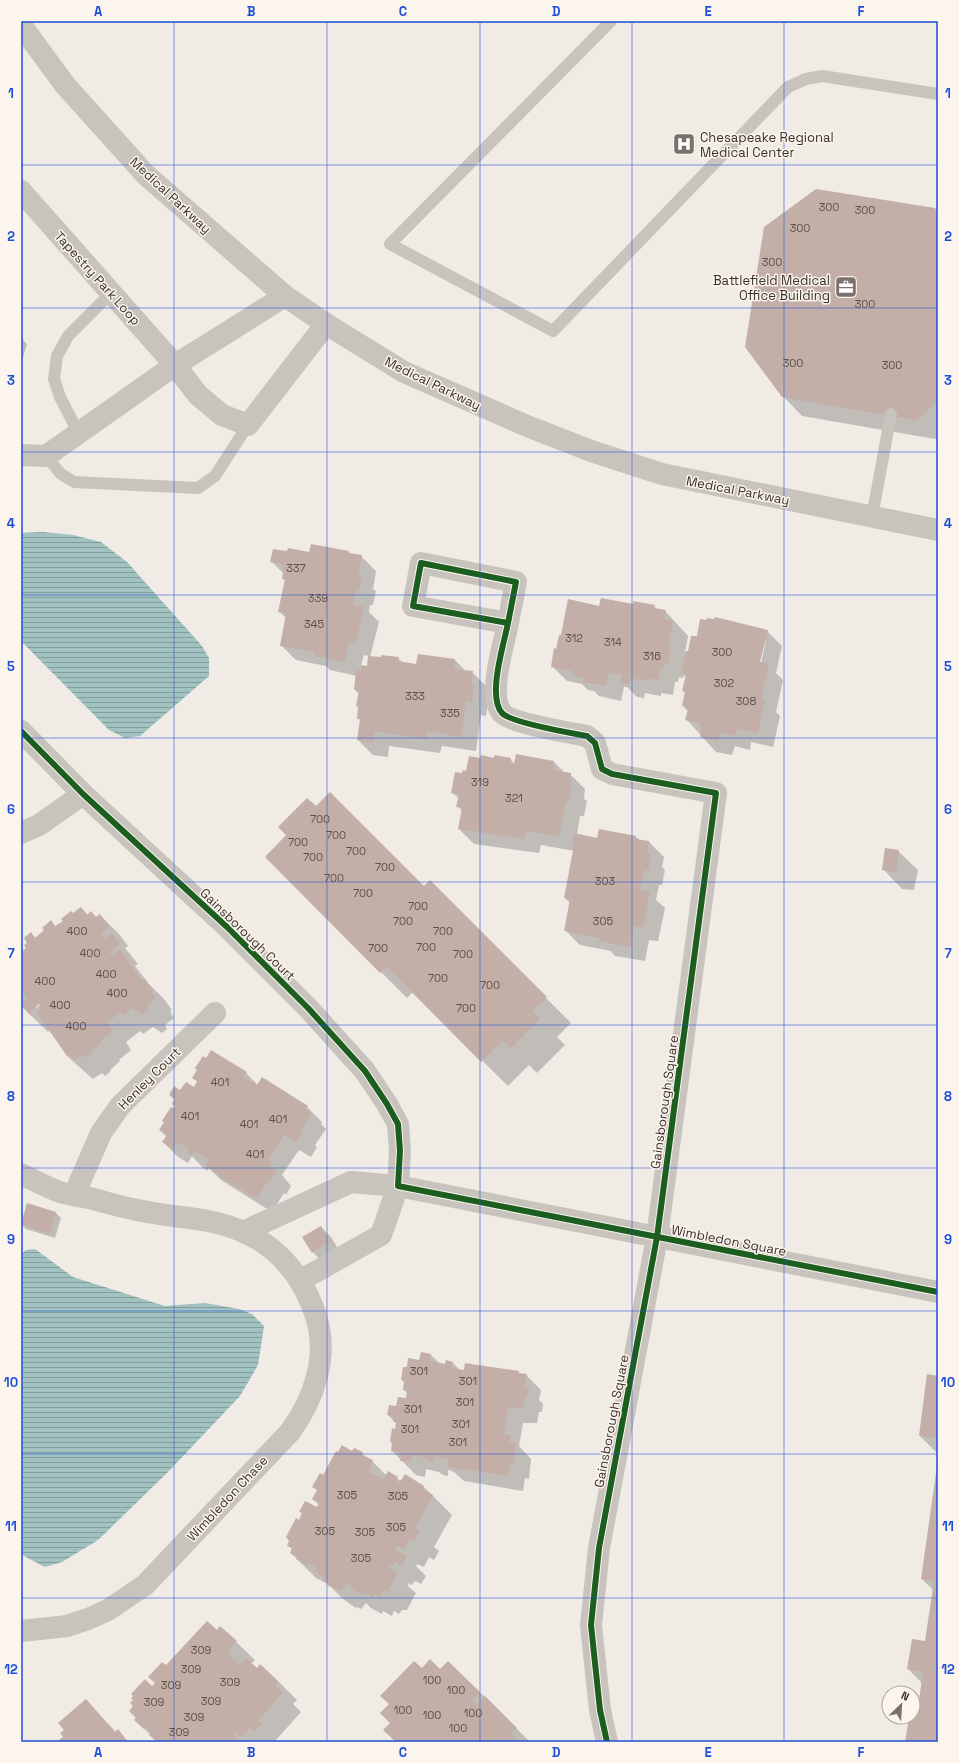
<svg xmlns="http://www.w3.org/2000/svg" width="959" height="1763" font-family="'Space Grotesk',sans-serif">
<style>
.water{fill:url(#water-rules)}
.shadow{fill:#0003;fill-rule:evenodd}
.building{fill:#c3afa7}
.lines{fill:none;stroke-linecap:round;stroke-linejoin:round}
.service{stroke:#c9c3be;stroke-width:12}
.minor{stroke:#c9c3be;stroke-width:22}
.tertiary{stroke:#c9c3be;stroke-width:22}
.cycleway-casing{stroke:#fbf5ee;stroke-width:8}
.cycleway{stroke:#1b5e20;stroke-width:6}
.grid{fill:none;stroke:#1d4ed8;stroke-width:1;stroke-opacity:0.55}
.labels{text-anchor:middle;stroke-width:3;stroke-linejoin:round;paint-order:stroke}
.number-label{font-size:11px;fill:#5d504a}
.poi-label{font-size:13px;fill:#3b302b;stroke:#fbf5ee;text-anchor:start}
.street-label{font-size:13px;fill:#3b302b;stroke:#fbf5ee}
.neatline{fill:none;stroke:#1d4ed8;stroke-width:1.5}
.grid-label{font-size:13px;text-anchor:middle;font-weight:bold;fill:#1d4ed8}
</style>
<defs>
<pattern id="water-rules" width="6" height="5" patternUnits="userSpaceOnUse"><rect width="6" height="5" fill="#a1c2c1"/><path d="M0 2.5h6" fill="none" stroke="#849e9d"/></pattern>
</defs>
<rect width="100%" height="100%" fill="#f0ebe5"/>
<path class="water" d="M43 532 73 535 101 542 127 562 202 646 209 658V676L140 736 125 738 109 730 21 641V533Z
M35 1249 73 1277 165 1306 205 1303 239 1309 252 1314 264 1326 258 1365 240 1396 167 1473 98 1540 62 1562 45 1567 22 1555 21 1552V1254L26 1250Z"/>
<path class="shadow" d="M938 213V436L935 439 802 416 783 396Z
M21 338 27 344 21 363Z
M349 552 351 555 361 556 376 571 373 589 376 591 373 605H370L369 612 379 622 370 657 398 658 403 663 417 665 419 655 455 660 467 672H472L487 687 488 701 486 716 481 715 476 751 442 746 440 753 389 746 388 757 373 755 358 740 361 721 358 718 359 694 355 690 357 676 330 670 326 666 296 660 281 645 286 618 279 611 285 581 283 579 284 574 272 562 310 553ZM364 655 369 656 368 667 361 666Z
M634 605 654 606 658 610 665 611 688 636 685 652H689L767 631 782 646 776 673 783 680 776 712 780 716 773 747 751 742 750 750 735 746 732 755 716 752 687 720 688 711 683 706 686 694 683 691 686 677 684 675 683 678 679 677 678 682H675L673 695 661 693V696L645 693 644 698 637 697 627 687H624L621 701 599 696 594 691 588 690 582 684 567 681 552 666 557 650 600 607ZM764 640H766L760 668 758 667Z
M510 759 515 764 554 762 565 773 570 774 585 789 584 799 587 801 584 816H580L577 835 598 839 599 830 636 837 640 840 649 842 664 857 662 867 665 870 662 885H659L656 900 665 908 658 941 649 940 645 961 615 956 611 951 580 945 565 930 570 903 565 898 574 851 541 845 539 853 474 844 459 829 462 811 458 806 459 799 452 792 463 774 481 760Z
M316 807 424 888 430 882 571 1023 557 1037 565 1045 537 1073 529 1065 508 1086 413 992 407 998 266 857Z
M898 851 918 870 914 890 902 889 883 869Z
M81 908 88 915 96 918 100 915 119 934 128 946 125 948 138 964 135 966 149 984 164 999 172 1010 170 1011 174 1018 165 1025 167 1029 162 1033 153 1027 143 1034 140 1031 126 1042 131 1050 119 1060 120 1061 110 1070 111 1071 105 1076 102 1073 93 1079 67 1056 50 1030 48 1032 21 1006V953L28 948 31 934 36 938 46 930 51 922 56 927ZM43 1000 44 1002 36 1008 35 1007Z
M246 1073 258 1085 307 1107 322 1122 321 1124 326 1129 315 1145 317 1147 311 1157 299 1150 282 1175 291 1186 286 1195 284 1193 272 1212 221 1180 209 1168 207 1171 203 1168 192 1156 188 1163 178 1157 163 1142 167 1137 160 1130 176 1106V1101L170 1095 194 1088 198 1082 193 1078Z
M28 1204 56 1213 61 1218 55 1238 26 1229 21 1224Z
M321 1227 331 1237 340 1252 323 1263 313 1252 303 1238Z
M431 1355 440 1364 446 1365V1362L453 1363 460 1370 518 1372 521 1374 526 1375 541 1390 539 1400 543 1404 542 1412H539L537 1423H523L519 1446 531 1459 529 1479 525 1478 523 1491 464 1481 454 1472 448 1470V1476L443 1475 439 1472 426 1469 425 1477 416 1475 392 1451 393 1444 391 1442 397 1424 388 1415 407 1399 408 1394 404 1390 405 1383 402 1380 408 1368Z
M938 1377V1454L920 1436Z
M355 1449 372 1461 386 1475 388 1472 401 1481 424 1487 452 1515 434 1547 439 1551 434 1560 429 1557 424 1567 417 1564 416 1566 426 1576 421 1584 415 1581 412 1585 409 1583 408 1586 416 1593 407 1610H402L399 1614 394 1611 392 1616 383 1611 382 1614 371 1608 366 1603 361 1609 357 1607 356 1608 343 1599 328 1584 316 1578 291 1553 293 1550 288 1545 299 1521 317 1508 319 1505 313 1499 318 1491 314 1487Z
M938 1467V1742H907L910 1717H913V1700L920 1701 922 1683 908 1669 926 1642 933 1590 922 1579Z
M217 1631 236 1642 255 1660 251 1664 257 1669 278 1681 297 1700 293 1704 301 1712 276 1740 278 1742H158L135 1720 152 1688 166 1666Z
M448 1663 485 1697 530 1742H397L392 1723 422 1670H440Z
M86 1701 116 1732 118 1731 129 1742H58L64 1737 65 1730Z"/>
<path class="building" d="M816 189 935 208 938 212V402L916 420 782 397 745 347 764 227Z
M311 544 349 551V553L362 555 358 575 362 576 359 591 356 590 353 605 364 607 356 642 349 641 345 662 314 656 315 652 280 646 286 613 278 612 285 579H282L284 565 270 562 273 549 287 551 288 548 309 552Z
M601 598 633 604V601L655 605 654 608 666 610 664 619 673 620 668 648 671 649 668 664 665 663 664 668 660 667 658 680 646 678V681L630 678 629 684 621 682 622 675 609 672 606 686 583 682 584 678 572 675 573 671 551 667 554 648 556 649 559 635H561L568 599 599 606Z
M715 617 768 630 760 662 769 664 761 699 765 700 758 733 737 728 735 736 720 732 718 741 700 737 702 726 699 725 700 723 685 720 688 709H685V706H682L685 691H682L686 674 681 673 686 651H688L691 636H697L700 619 707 620V618L714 619Z
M418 654 455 659 454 669 473 671 471 684 474 685 472 702 466 701 461 737 427 731 426 739 375 731 373 742 357 740 360 719H357L358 707 356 706 359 691 354 690 356 670 361 671V665L367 666 368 656 381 657V655L399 657 398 661 416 664Z
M516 754 554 761 553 770 571 773 570 785H572L569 802H566L559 837 526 831 525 839 458 829 462 808 456 807 459 794 451 793 455 772 462 773 463 770 466 771 469 756 480 758 481 755 494 758V755L511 758 510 764H514Z
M330 792 424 886 430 880 547 997 532 1011 540 1019 511 1048 503 1040 481 1062 387 967 380 973 265 857 286 835 278 827 307 798 316 806Z
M599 829 636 836 635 839 649 841 647 853 651 854 648 871 644 870 640 890 650 892 643 927 634 926 630 947 599 941 600 938 564 931 570 899 564 898 574 845H572L574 833 597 838Z
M885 848 899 850 896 872 882 870Z
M81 907 87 915 91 911 96 917 100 914 109 927 101 934 105 939 112 934 120 944 109 952 112 955 120 949 142 981 145 979 153 991 152 992 156 998 146 1006 149 1009 142 1015 139 1011 137 1012 133 1008 123 1015 121 1012 107 1022 113 1031 101 1040 102 1042 92 1050 93 1052 85 1058 83 1054 74 1061 68 1054 67 1056 37 1013 42 1009 39 1004 29 1014 21 1004 27 999 23 993 21 994V952L26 948 24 945 27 943 24 938 31 932 35 938 44 930 42 928 51 920 55 926 63 921 61 919 71 911 73 913Z
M211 1050 247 1072 243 1077 257 1085 262 1077 308 1106 306 1109 311 1113 301 1130 303 1132 296 1143 284 1135 268 1160 271 1162 269 1165 277 1170 270 1181 269 1179 257 1198 230 1183 205 1166 209 1160 195 1151 192 1156 187 1153 189 1149 177 1142 173 1149 162 1142 167 1135 159 1130 164 1122 162 1121 171 1107 173 1108 175 1106 172 1104 175 1099 169 1095 174 1086 180 1090 186 1082 194 1087 197 1081 192 1078 197 1070 195 1068 203 1056 206 1058Z
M27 1203 56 1212 50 1234 21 1224Z
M321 1226 330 1241 312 1253 302 1237Z
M421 1352 431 1354 430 1361 445 1364 446 1360 453 1362 452 1368 464 1370 465 1363 519 1371 518 1373 527 1374 524 1388H529L527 1397H525L523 1409 513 1407V1409L508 1408 504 1434 511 1436 509 1442 516 1443 514 1465 510 1464 508 1476 448 1467 449 1459 434 1456 433 1462 427 1461 428 1458 412 1455 411 1462 400 1461 402 1453 391 1451 392 1442H390L392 1428 395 1429 396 1422H393L394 1416 387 1415 389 1405 396 1406 398 1397 406 1398 407 1391 403 1390 404 1381 401 1380 403 1367H407L408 1358 419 1360Z
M927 1374 938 1376V1439L919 1436Z
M342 1445 352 1451 354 1448 363 1452 362 1455 373 1460 369 1472 383 1480 388 1471 398 1477 396 1481 399 1483 405 1474 424 1486 423 1489 433 1495 415 1529 420 1531 414 1542 410 1539 404 1549 397 1545 395 1550 407 1556 402 1566 395 1562 393 1566 390 1565 389 1568 398 1573 388 1591H383L380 1596 375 1593 373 1598 364 1593 363 1595 351 1589 352 1586 347 1583 341 1591 327 1585 328 1583 322 1580 324 1577 314 1571 316 1567 310 1564 308 1566 296 1559 297 1557 290 1553 292 1548 287 1546 289 1541 286 1537 296 1518 299 1520 302 1513 299 1512 305 1501 317 1507 319 1503 312 1499 317 1490 312 1487 320 1473 323 1475 336 1451 338 1452Z
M937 1466 938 1742H905L909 1717H913V1699L919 1700 923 1672 907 1669 912 1639 925 1641 934 1581 921 1579Z
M207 1621 217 1630 220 1626 237 1641 228 1649 230 1651 228 1654 240 1665 246 1658 257 1668 260 1664 278 1681 275 1684 283 1693 258 1720 262 1724 255 1732 250 1728 241 1738 236 1732 233 1735 240 1742H157L149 1735 151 1732 146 1728 144 1729 134 1720 136 1718 129 1711 133 1706 130 1703 133 1700 131 1698 133 1696 131 1694 145 1679 152 1686 155 1683 148 1677 162 1662 166 1665Z
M430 1659 440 1669 448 1661 480 1692 473 1700 477 1704 485 1696 517 1728 511 1734 518 1742H396L383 1730 390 1723 380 1713 389 1704 380 1696 414 1661 422 1668Z
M86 1699 115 1732 118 1729 125 1738 121 1742H56L63 1737 60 1733 64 1730 58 1723Z"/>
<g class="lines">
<path class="service" d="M611 21 390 244 553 331 788 87 806 79 822 76 938 94
M79 434 60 397 54 379 57 356 68 336 111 293
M46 456 61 474 74 482 198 488 215 476 248 425
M872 517 891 414"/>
<path class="minor" d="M21 191 175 365 46 456 21 455
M285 296 175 365 198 395 222 415 248 425 326 324
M508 623 516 582 421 563 413 606 508 623C504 644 487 696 502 713 511 723 571 733 587 736L595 743 602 769 612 774 716 793 657 1237 599 1548 591 1625 600 1710 607 1742
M21 731 83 794 227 927 308 1008 365 1071 387 1104 398 1124 400 1151 398 1186 938 1292
M21 833 39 825 83 794
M21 1174C34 1180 46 1187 60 1192 69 1195 80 1196 89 1198 109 1203 128 1209 148 1212 168 1216 188 1217 208 1221 262 1231 299 1264 316 1316 329 1357 314 1399 290 1432L145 1585 108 1610 88 1619 67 1626 21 1631
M74 1195 101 1133 120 1106 215 1013
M243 1232 351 1182 398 1186 381 1235 301 1280"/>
<path class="tertiary" d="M21 25 65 85 146 175 285 296 326 324 404 372 527 426 591 451 662 474 938 530"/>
<g class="cycleway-casing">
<path id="cycleway" d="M508 623 516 582 421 563 413 606 508 623C504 644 487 696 502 713 511 723 571 733 587 736L595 743 602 769 612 774 716 793 657 1237 599 1548 591 1625 600 1710 607 1742
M21 731 83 794 227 927 308 1008 365 1071 387 1104 398 1124 400 1151 398 1186 938 1292"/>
</g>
<use href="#cycleway" class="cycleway"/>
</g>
<path class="grid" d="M174 21V1742M327 21V1742M480 21V1742M632 21V1742M784 21V1742M21 165H938M21 308H938M21 452H938M21 595H938M21 738H938M21 882H938M21 1025H938M21 1168H938M21 1311H938M21 1454H938M21 1598H938"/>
<defs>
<g id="hospital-square" transform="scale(1.15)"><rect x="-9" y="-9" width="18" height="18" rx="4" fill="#7a716c" stroke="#fbf5ee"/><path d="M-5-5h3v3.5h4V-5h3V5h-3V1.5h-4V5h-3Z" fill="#fff"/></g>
<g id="office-square" transform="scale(1.15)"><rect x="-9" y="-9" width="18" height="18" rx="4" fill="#7a716c" stroke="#fbf5ee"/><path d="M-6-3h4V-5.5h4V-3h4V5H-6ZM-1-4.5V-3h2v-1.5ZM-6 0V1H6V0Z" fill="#fff"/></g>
</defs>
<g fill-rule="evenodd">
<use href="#hospital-square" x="684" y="144"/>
<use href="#office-square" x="846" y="287"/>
</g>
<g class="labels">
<g class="number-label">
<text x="829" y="211">300</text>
<text x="865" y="214">300</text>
<text x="800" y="232">300</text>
<text x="772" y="266">300</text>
<text x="865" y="308">300</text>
<text x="793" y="367">300</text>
<text x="892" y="369">300</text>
<text x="296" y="572">337</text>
<text x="318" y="602">339</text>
<text x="314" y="628">345</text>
<text x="574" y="642">312</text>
<text x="613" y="646">314</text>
<text x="722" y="656">300</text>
<text x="652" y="660">316</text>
<text x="724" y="687">302</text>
<text x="415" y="700">333</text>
<text x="746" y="705">308</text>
<text x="450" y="717">335</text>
<text x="480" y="786">319</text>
<text x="514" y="802">321</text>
<text x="320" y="823">700</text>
<text x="336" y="839">700</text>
<text x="298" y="846">700</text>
<text x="356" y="855">700</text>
<text x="313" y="861">700</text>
<text x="385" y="871">700</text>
<text x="334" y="882">700</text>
<text x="605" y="885">303</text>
<text x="363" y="897">700</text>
<text x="418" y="910">700</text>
<text x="403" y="925">700</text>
<text x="603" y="925">305</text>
<text x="77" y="935">400</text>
<text x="443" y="935">700</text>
<text x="426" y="951">700</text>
<text x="378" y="952">700</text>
<text x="90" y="957">400</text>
<text x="463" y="958">700</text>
<text x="106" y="978">400</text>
<text x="438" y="982">700</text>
<text x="45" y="985">400</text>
<text x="490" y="989">700</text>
<text x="117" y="997">400</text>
<text x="60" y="1009">400</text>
<text x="466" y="1012">700</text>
<text x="76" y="1030">400</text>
<text x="220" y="1086">401</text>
<text x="190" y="1120">401</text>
<text x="278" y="1123">401</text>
<text x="249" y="1128">401</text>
<text x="255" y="1158">401</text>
<text x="419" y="1375">301</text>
<text x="468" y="1385">301</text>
<text x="465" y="1406">301</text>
<text x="413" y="1413">301</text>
<text x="461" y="1428">301</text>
<text x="410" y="1433">301</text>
<text x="458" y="1446">301</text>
<text x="347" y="1499">305</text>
<text x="398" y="1500">305</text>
<text x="396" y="1531">305</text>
<text x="325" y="1535">305</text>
<text x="365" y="1536">305</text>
<text x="361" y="1562">305</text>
<text x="201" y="1654">309</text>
<text x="191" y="1673">309</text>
<text x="432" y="1684">100</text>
<text x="230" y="1686">309</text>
<text x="171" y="1689">309</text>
<text x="456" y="1694">100</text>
<text x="211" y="1705">309</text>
<text x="154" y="1706">309</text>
<text x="403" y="1714">100</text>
<text x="473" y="1717">100</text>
<text x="432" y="1719">100</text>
<text x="194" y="1721">309</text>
<text x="458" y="1732">100</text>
<text x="179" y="1736">309</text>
</g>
<g class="poi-label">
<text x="700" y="142">Chesapeake Regional<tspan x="700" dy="15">Medical Center</tspan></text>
<text x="830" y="285" text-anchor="end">Battlefield Medical<tspan x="830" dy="15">Office Building</tspan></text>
</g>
<g class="street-label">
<text transform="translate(171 195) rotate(43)" y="5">Medical Parkway</text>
<text transform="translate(98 278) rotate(48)" y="5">Tapestry Park Loop</text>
<text transform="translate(433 383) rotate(26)" y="5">Medical Parkway</text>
<text transform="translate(738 490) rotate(11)" y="5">Medical Parkway</text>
<text transform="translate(248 934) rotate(44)" y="5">Gainsborough Court</text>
<text transform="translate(149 1078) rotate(-45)" y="5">Henley Court</text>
<text transform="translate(664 1102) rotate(-82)" y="5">Gainsborough Square</text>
<text transform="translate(729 1240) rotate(11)" y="5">Wimbledon Square</text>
<text transform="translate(611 1421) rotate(-79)" y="5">Gainsborough Square</text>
<text transform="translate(227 1498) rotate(-47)" y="5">Wimbledon Chase</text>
</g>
</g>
<rect width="959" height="1763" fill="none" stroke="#fbf5ee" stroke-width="44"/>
<g transform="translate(901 1705) rotate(25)"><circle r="19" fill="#fbf5ee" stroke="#aea6a0"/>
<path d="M0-3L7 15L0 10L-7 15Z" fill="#7a716c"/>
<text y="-6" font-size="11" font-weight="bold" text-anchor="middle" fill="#3b302b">N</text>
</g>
<rect x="22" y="22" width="915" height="1719" class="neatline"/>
<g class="grid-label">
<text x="98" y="16">A</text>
<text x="251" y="16">B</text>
<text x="403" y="16">C</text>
<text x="556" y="16">D</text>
<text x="708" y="16">E</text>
<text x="861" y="16">F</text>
<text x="11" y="98">1</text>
<text x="948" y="98">1</text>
<text x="11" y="241">2</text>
<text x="948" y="241">2</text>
<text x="11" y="385">3</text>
<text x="948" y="385">3</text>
<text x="11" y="528">4</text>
<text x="948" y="528">4</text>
<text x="11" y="671">5</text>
<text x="948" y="671">5</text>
<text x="11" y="814">6</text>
<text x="948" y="814">6</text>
<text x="11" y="958">7</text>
<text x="948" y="958">7</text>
<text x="11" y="1101">8</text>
<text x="948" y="1101">8</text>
<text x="11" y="1244">9</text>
<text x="948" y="1244">9</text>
<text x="11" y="1387">10</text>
<text x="948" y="1387">10</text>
<text x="11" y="1531">11</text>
<text x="948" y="1531">11</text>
<text x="11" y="1674">12</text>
<text x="948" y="1674">12</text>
<text x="98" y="1757">A</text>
<text x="251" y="1757">B</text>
<text x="403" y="1757">C</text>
<text x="556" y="1757">D</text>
<text x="708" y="1757">E</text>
<text x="861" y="1757">F</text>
</g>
</svg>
